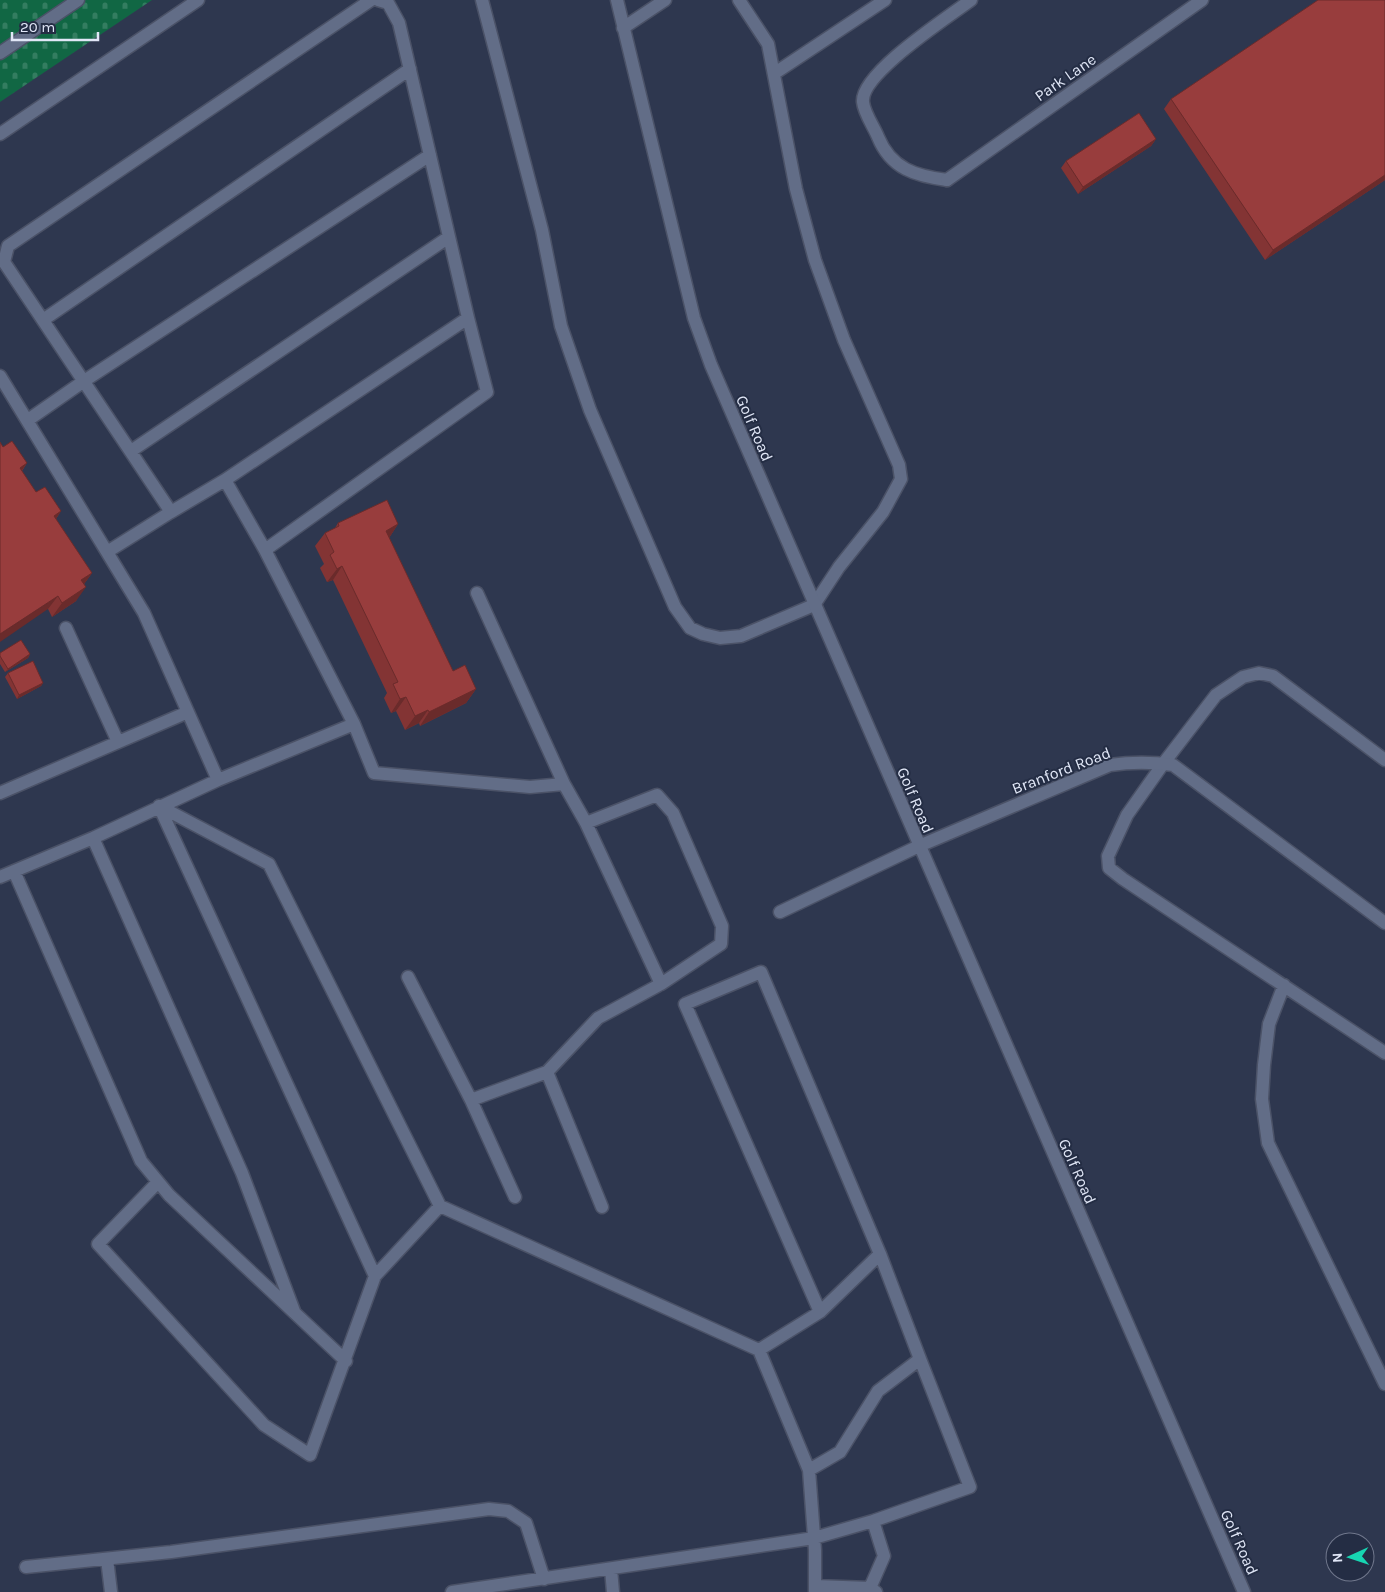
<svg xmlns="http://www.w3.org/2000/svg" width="1385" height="1592" font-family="Karla,sans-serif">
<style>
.cemetery{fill:url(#cemetery-stones)}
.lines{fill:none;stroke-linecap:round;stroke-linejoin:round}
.lane-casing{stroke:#4b5267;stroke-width:15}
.street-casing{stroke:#4b5267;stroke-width:15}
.lane{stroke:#626d87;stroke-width:12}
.street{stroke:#626d87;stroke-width:12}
.wall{fill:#833434}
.shaded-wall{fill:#6a2b2b}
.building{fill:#983d3d;stroke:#6a2b2b}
.labels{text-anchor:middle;stroke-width:4;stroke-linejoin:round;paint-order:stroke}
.street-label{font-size:16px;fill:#e1e7f7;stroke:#242d44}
</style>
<defs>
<pattern id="cemetery-stones" width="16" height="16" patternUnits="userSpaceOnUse" patternTransform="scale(1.25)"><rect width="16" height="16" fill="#116744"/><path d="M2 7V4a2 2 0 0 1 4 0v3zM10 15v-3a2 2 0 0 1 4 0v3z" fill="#337d60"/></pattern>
</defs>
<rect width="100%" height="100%" fill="#2e374f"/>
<path class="cemetery" d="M0 0H152L0 102Z"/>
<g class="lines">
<g class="lane-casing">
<path id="lane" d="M482 0 542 230 561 326 590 410 675 607 690 628 703 634 720 638 741 636 814 605 839 567 883 512 901 479 899 465 844 340 815 260 796 189 768 44 739 0
M0 53 78 0
M775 73 885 0
M947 180C916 176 891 169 878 137 874 127 864 113 863 102 860 74 947 18 971 0
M43 320 410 69
M0 376 144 613 218 780 93 838 0 877
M28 420 84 381 430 155
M131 451 449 237
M171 512 225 480
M265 550 487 392 468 318
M107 552 171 512 4 262 8 246 371 0
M477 593 564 784
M66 628 118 742
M354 724 374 773 530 787 564 784 586 823 661 984 598 1018 547 1072 471 1100 408 977
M1385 760 1273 676 1259 673 1243 677 1216 695 1163 764 1127 815 1108 856 1109 868 1123 879 1385 1053
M218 780 354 724 265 550 225 480 468 318 399 23 388 3 378 0
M0 793 188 712
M159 806 375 1276
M159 806 269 864 440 1206
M586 823 657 795 673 813 722 926 721 944 661 984
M93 838 242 1173 294 1311
M14 871 141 1161 169 1195 346 1361
M1284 985 1269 1024 1264 1065 1262 1099 1268 1143 1385 1384
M547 1072 602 1207
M471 1100 515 1197
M158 1182 98 1244 264 1425 310 1455 375 1276 440 1206 759 1350 809 1470 815 1550V1592
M820 1312 685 1004 761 972 880 1254
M759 1350 820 1312 880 1254 920 1359
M107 1559 111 1592
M26 1567 171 1552 489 1509 508 1511 526 1523 544 1579
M611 1569 613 1592
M815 1586 870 1588 876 1592
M870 1588 884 1556 873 1521
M452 1592 814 1538 873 1521 970 1487 920 1359 878 1391 840 1452 809 1470"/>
</g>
<g class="street-casing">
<path id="street" d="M617 0 694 318 711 365 1244 1592
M623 28 665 0
M0 134 198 0
M947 180 1202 0
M780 912 919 846 1110 765C1132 762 1151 762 1173 765L1385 923"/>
</g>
<use href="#lane" class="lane"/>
<use href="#street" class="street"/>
</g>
<path class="wall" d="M1385 0V180L1265 260 1164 109 1171 99Z
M1156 139 1151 146 1078 194 1061 168 1066 161Z
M3 447 27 463 22 471 36 492 61 511 56 519 92 573 84 584 76 601 52 617 48 609Z
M338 523 398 524 389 538 453 671 476 689 466 703 420 726 419 723 405 730 396 711 391 713 384 698 387 693 333 580 327 582 320 568 324 564 315 546 325 533 335 528Z
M0 653 30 654 28 658 5 672 0 664Z
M8 673 43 683 41 686 17 699 5 677Z"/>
<path class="shaded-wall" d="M1156 139 1151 146 1078 194 1083 187Z
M1385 175V180L1265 260 1273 250Z
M27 463 17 477 20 468Z
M61 511 52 525 54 516Z
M398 524 389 538 386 531Z
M342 566 333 580 327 582 337 569Z
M92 573 82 587 81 580Z
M86 587 76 601 52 617 62 603Z
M58 596 48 609 0 642V634Z
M30 654 28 658 5 672 8 669Z
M43 683 41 686 17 699 19 695Z
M476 689 466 703 420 726 429 712Z
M406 697 396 711 391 713 400 699Z
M428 710 419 723 405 730 415 716Z"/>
<path class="building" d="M1318 0H1385V175L1273 250 1171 99Z
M1139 113 1156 139 1083 187 1066 161Z
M12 441 27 463 20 468 36 492 45 487 61 511 54 516 92 573 81 580 86 587 62 603 58 596 0 634V442L3 447Z
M387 500 398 524 386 531 453 671 465 665 476 689 429 712 428 710 415 716 406 697 400 699 393 684 398 682 342 566 337 569 330 555 334 552 325 533 339 526 338 523Z
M21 640 30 654 8 669 0 656V653Z
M33 661 43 683 19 695 8 673Z"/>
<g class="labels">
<g class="street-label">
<text transform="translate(1065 77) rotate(-35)" y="6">Park Lane</text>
<text transform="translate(755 428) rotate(67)" y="6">Golf Road</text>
<text transform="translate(1061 770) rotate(-21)" y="6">Branford Road</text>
<text transform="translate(916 800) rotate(67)" y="6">Golf Road</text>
<text transform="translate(1078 1171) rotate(66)" y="6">Golf Road</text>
<text transform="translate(1240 1542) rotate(66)" y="6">Golf Road</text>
</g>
</g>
<g transform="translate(1350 1557) rotate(267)"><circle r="24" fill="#242d44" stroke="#70778c"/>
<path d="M0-4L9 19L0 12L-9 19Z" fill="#17d5b2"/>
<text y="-8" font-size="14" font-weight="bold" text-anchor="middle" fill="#e1e7f7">N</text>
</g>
<path d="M12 32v8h86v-8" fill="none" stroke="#e1e7f7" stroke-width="2.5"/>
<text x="20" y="32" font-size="15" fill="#e1e7f7" stroke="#242d44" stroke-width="4" paint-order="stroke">20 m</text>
</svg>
